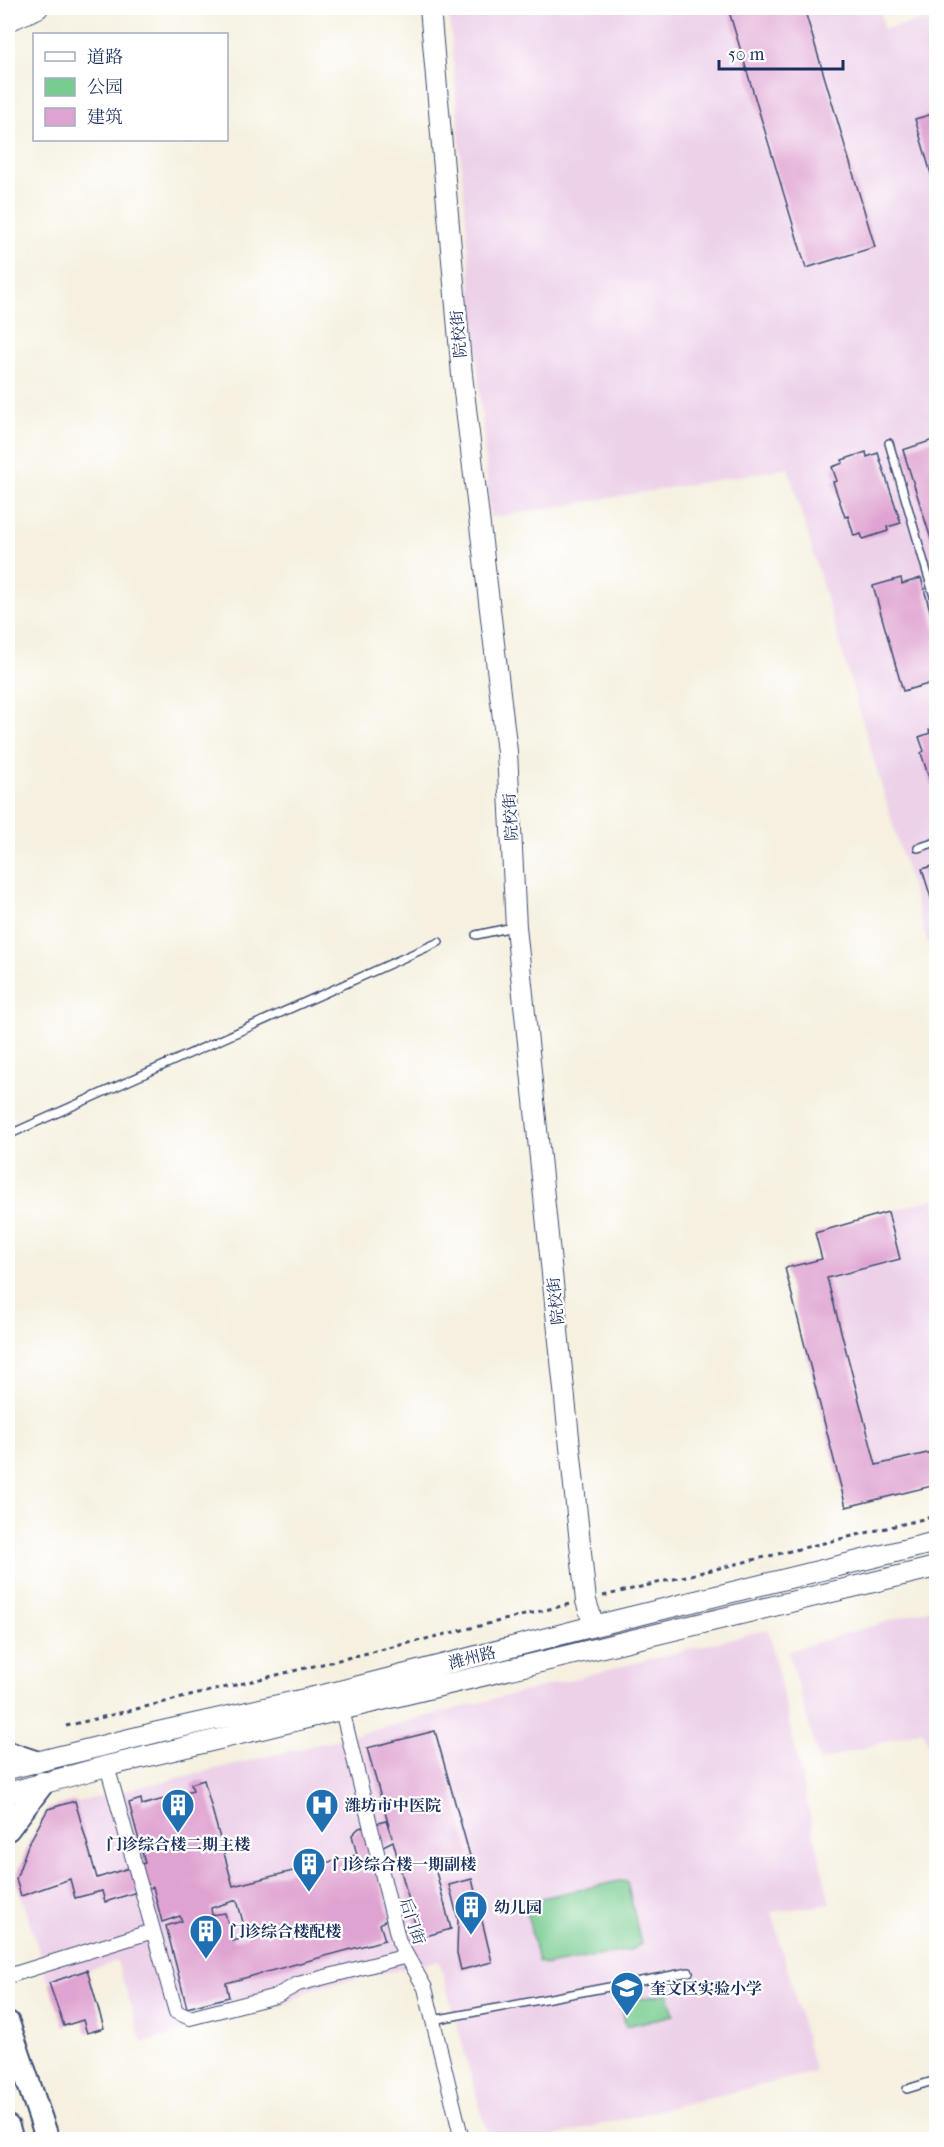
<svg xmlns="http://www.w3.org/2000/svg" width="944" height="2147" font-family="'IM FELL French Canon','Noto Serif SC',serif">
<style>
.built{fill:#edd1e9}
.green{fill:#78cc90;stroke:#4a7e77;stroke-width:1.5}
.building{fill:#dfa3d1;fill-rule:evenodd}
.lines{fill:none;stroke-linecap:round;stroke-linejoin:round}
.lane-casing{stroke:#3c4c71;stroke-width:10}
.street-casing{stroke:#3c4c71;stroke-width:16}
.secondary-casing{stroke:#3c4c71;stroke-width:22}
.primary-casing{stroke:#3c4c71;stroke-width:26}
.path{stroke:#3c4c71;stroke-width:3;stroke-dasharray:4.5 4.5;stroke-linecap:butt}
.lane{stroke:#fff;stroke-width:7}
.street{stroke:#fff;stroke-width:14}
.secondary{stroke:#fff;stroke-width:20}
.primary{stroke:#fff;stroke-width:22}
.labels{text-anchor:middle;stroke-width:4.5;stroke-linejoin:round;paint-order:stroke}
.street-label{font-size:16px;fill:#1b2f5e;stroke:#fff}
.poi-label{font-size:16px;font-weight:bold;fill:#1b2f5e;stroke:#fff;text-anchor:start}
</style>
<rect width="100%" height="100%" fill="#fff"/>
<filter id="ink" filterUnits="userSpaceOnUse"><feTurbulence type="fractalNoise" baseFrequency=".0167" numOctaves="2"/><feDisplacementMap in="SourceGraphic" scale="12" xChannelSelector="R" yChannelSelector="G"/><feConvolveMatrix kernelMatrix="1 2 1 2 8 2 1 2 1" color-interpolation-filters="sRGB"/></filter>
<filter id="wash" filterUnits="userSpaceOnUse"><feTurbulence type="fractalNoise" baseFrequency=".008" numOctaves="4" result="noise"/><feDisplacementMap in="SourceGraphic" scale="24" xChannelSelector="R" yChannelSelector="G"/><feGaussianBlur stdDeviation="1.35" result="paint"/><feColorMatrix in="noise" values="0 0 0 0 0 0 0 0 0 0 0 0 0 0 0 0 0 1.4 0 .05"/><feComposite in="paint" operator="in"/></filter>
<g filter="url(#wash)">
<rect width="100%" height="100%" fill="#f5f0df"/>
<path class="built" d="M449 8H880L884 29 936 18V971L788 468 490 518Z
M936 1198V1485L846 1507 785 1268 821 1259 815 1233Z
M936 1607V1769L923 1730 819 1761 788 1651Z
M768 1629 830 1904 772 1912 815 2072 542 2139H489L439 1961 314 1988 283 2005 142 2043 117 1961 49 1983 16 1879 28 1845 48 1809 315 1745Z"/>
<path class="green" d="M619 1881 627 1882 641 1944 630 1950 547 1965 538 1962 525 1904 533 1900Z
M668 1993 674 2015 626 2026 620 2003Z"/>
<g id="blocks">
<path class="building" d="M728 8H804L875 247 806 268Z
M936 113V191L915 119Z
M936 439V555L903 450Z
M866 452 867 457 878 453 901 523 887 527 888 531 863 539 861 534 854 536 848 516 845 517 833 482 837 481 832 467 843 463 842 460Z
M901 578 902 584 921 578 936 632V682L903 691 873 586Z
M936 727V786L932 787 921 753 924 751 919 737 930 733 929 730Z
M936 865V914L922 869Z
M888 1212 900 1259 827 1278 876 1465 936 1451V1485L846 1507 785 1268 822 1259 815 1233Z
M435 1731 470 1856 434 1864 451 1929 419 1938 393 1841 373 1851 389 1918 380 1924 385 1940 226 1983 229 1997 187 2008 166 1926 182 1921 180 1916 162 1922 153 1887 105 1902 102 1891 75 1898 70 1879 21 1896 16 1879 28 1845 48 1809 75 1801 97 1878 145 1863 129 1803 141 1799 142 1805 193 1791 191 1784 204 1780 233 1886 357 1855 352 1835 359 1828 386 1821 392 1837 367 1748ZM237 1900 247 1937 233 1941 225 1913 212 1915 211 1908Z
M472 1879 492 1962 461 1970 457 1953 458 1919 449 1885Z
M87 1970 104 2028 87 2033 83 2020 64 2026 49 1983Z"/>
</g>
</g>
<g filter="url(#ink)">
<use href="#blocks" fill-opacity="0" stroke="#3c4c71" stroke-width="1.5"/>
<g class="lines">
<g class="lane-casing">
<path id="lane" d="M889 443 936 603
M918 848 936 842
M476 935 513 927
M8 1135 439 942
M433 2020 689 1972
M907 2089 936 2080"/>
</g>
<g class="street-casing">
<path id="street" d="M342 1710 399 1942 425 1988 462 2140
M107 1766 176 2012 190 2018 276 1996 298 1984 407 1956
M8 1976 153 1931"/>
</g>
<g class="secondary-casing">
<path id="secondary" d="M430 8 462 375 507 752 516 927 586 1601 594 1626
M8 21 38 8
M8 1769 158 1732 336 1692 594 1626 936 1542
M8 1793 107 1766 936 1567"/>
</g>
<g class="primary-casing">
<path id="primary" d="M8 1753 35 1762
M8 1829 43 1783
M8 2023 48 2140
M8 2127 12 2140"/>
</g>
<path class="path" d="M603 1596 936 1516
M66 1726 570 1604"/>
<use href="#lane" class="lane"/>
<use href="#street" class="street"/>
<use href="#secondary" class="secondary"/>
<use href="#primary" class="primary"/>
</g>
</g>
<defs>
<g id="building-pin" transform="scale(1.725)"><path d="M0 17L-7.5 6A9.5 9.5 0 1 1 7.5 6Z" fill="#1f6fb2" stroke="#fff"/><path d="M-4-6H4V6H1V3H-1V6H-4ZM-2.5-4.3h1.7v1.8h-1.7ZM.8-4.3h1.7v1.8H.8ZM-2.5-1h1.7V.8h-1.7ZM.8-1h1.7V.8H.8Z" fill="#fff"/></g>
<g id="hospital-pin" transform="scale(1.725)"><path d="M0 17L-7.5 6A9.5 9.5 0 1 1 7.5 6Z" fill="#1f6fb2" stroke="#fff"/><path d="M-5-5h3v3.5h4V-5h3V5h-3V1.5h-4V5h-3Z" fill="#fff"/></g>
<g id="school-pin" transform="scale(1.725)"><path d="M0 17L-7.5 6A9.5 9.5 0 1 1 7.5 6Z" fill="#1f6fb2" stroke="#fff"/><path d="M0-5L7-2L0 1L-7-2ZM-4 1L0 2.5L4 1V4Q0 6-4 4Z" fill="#fff"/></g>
</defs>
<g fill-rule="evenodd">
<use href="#building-pin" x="178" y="1805"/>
<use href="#hospital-pin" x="322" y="1805"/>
<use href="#building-pin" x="309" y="1864"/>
<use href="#building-pin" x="471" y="1907"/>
<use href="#building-pin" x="206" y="1931"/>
<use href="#school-pin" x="627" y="1988"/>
</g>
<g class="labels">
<g class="street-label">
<text transform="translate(458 334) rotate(-95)" y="6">院校街</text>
<text transform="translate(510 817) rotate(-93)" y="6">院校街</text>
<text transform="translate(555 1301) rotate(-96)" y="6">院校街</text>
<text transform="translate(472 1657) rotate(-14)" y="6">潍州路</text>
<text transform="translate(413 1921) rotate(72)" y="6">后门街</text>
</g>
<g class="poi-label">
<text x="345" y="1811">潍坊市中医院</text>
<text x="178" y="1850" text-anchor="middle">门诊综合楼二期主楼</text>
<text x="332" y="1870">门诊综合楼一期副楼</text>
<text x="494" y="1913">幼儿园</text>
<text x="229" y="1937">门诊综合楼配楼</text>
<text x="650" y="1994">奎文区实验小学</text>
</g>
</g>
<rect width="944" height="2147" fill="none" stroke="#fff" stroke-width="30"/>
<rect x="33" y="33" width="195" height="108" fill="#ffffff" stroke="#a4acbf" stroke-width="1.5"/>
<rect x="45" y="52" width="30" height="9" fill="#ffffff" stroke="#a4acbf" stroke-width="1.5"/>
<text x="87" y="63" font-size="18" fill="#1b2f5e">道路</text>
<rect x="45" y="78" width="30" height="18" fill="#78cc90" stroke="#a4acbf" stroke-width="1.5"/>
<text x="87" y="93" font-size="18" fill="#1b2f5e">公园</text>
<rect x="45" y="108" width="30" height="18" fill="#dfa3d1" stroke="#a4acbf" stroke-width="1.5"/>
<text x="87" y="123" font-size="18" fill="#1b2f5e">建筑</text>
<path d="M719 60v9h124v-9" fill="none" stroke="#1b2f5e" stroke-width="3"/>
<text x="728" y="60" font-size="18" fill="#1b2f5e" stroke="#ffffff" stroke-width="4.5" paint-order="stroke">50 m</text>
</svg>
